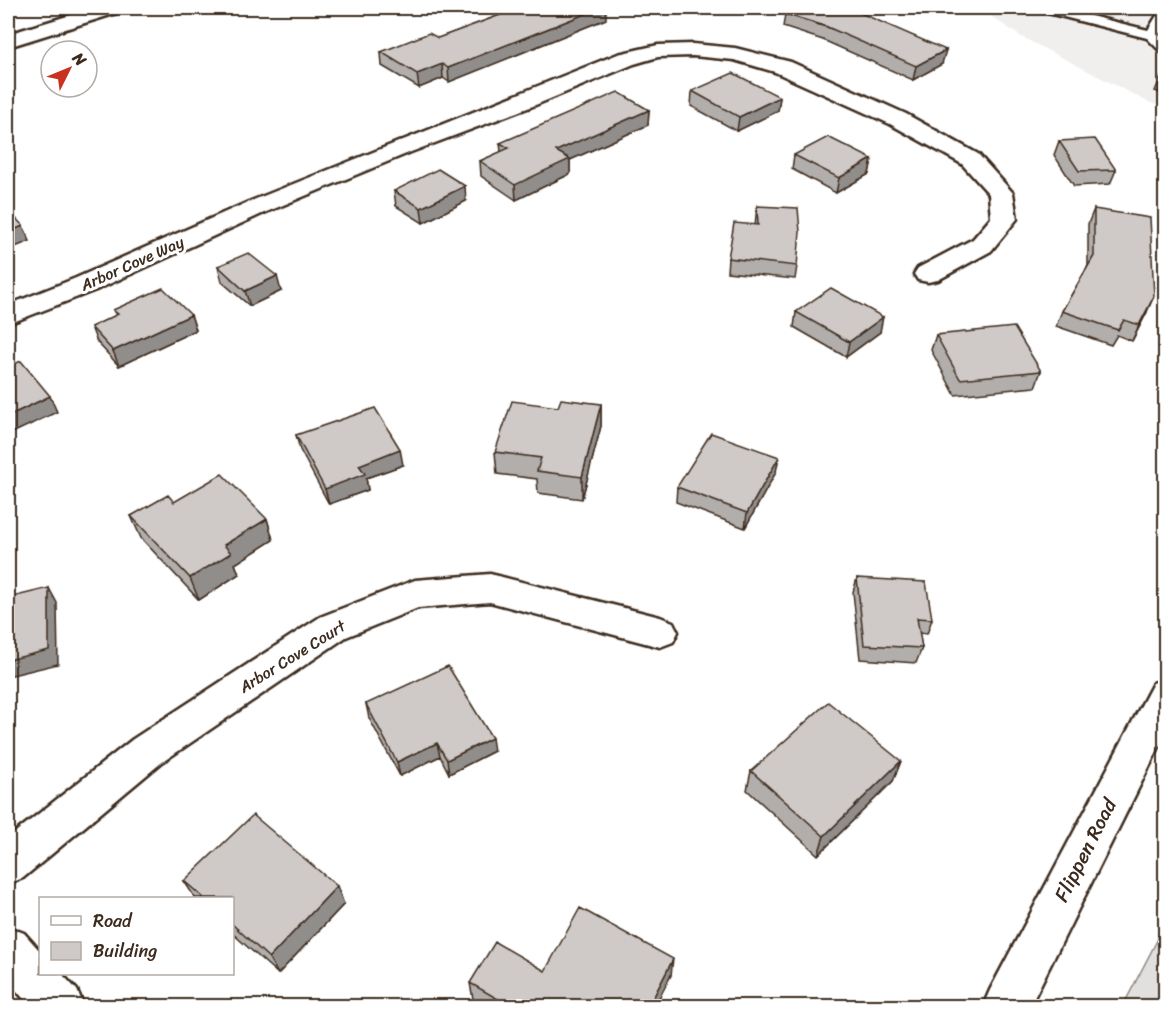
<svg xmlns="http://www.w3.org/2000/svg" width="1173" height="1014" font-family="Sriracha,sans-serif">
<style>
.built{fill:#f1efee}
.green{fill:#e2e0de;stroke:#8e857e;stroke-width:1.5}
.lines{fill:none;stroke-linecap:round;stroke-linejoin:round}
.service-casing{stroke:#3b2a1e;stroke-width:5}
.minor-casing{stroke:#3b2a1e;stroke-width:5}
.tertiary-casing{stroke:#3b2a1e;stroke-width:5}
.service{fill:#fff;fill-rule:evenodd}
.minor{fill:#fff;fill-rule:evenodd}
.tertiary{fill:#fff;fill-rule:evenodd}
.wall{fill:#b2aeab;stroke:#3b2a1e;stroke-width:1.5}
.shaded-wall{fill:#918d8b;stroke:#3b2a1e;stroke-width:1.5}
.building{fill:#cfcac7;stroke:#3b2a1e;stroke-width:1.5}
.labels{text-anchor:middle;stroke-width:6;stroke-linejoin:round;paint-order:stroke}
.street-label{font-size:16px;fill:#3b2a1e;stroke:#fff}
.near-street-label{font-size:20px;fill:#3b2a1e;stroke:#fff}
</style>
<rect width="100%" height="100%" fill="#fff"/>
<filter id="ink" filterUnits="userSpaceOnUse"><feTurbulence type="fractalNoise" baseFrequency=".0167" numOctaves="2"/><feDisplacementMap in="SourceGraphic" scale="12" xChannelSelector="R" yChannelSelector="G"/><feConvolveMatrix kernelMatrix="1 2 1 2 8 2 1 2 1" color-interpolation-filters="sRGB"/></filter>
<g filter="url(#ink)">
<path class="built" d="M979 8H1165V108L1148 102 1020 36Z"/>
<path class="green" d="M1165 925V1006H1123Z"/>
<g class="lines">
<g class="service-casing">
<path id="service" d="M1039 8H1058L1148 30 1161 9 1166 8V24L1159 34 1166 41V53L1161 52 1147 38 1040 11Z"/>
</g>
<g class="minor-casing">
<path id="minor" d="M94 8H123L120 12 8 47V34Z
M693 44 735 48 791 62 906 114 978 154 1013 193 1017 219 991 251 938 280 928 282 918 280 914 274 918 268 973 239 991 218 989 194 962 164 890 124 775 72 734 60 693 56 658 57 634 64 533 106 411 152 264 213 96 290 8 324V305L76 278 246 203 618 54 658 45Z
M490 574 660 617 673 622 678 632 673 642 660 647 490 602 418 608 346 637 161 763 23 878 8 884V838L133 739 320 617 415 580Z
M8 927 24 933 40 951V974H62L77 990 84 1006H30L8 981Z"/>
</g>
<g class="tertiary-casing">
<path id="tertiary" d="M1166 678V733L1030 1006H983L990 990 1153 683Z"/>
</g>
<use href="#service" class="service"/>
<use href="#minor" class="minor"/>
<use href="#tertiary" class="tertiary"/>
</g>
<path class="wall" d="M500 12 606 19 449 82 443 78 419 88 382 66 381 52 438 38 500 15Z
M785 14 942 64 913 80 823 40 783 27Z
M1166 73V95L1155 91 1161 77Z
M692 91 780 97 778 111 737 131 691 106Z
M649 110 648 125 570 160V174L516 200 481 176 480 161 501 152 500 143Z
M1059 141 1116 170 1110 184 1074 186 1054 155Z
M794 155 872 159 869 174 836 193 792 169Z
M394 191 466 201 423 223 396 206Z
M757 206 797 266 795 279 727 272 728 258 755 225Z
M1094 209 1147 312 1132 341 1117 335 1111 345 1056 326 1062 311 1088 266V224Z
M218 266 281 291 250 306 222 282Z
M113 310 191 315 196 330 119 366 97 342 91 327 116 316Z
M796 312 880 332 846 357 794 327Z
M936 335 1041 371 1035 387 955 395 931 350Z
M601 404V426L582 499 538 493 537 479 497 474 495 452 558 407Z
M296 435 403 465 366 478 368 490 329 504 300 450Z
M776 472 745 528 676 502 677 487Z
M174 502 267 519 273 540 235 564 239 574 199 600 141 538 131 516Z
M857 578 932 619 927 634 919 633 922 648 916 663 860 659 853 592Z
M366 704 494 751 449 774 440 756 400 776 369 718Z
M901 761 893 781 818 855 747 790 751 771Z
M184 881 344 904 278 974 232 933V898H195Z
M545 971 671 975 655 1006H486L473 999 470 983Z"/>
<path class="shaded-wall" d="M600 8H606V19L449 82 448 68Z
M946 50 942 64 913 80 916 66Z
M442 64 443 78 419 88 417 74Z
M780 97 778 111 737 131 739 117Z
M649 110 648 125 570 160V174L516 200 515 185 556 151Z
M872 159 869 174 836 193 839 178Z
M465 186 466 201 423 223 421 208Z
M23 226 30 241 8 250V232Z
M277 276 281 291 250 306 245 291Z
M1154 296 1147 312 1132 341 1139 325Z
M191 315 196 330 119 366 113 351Z
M883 317 880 332 846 357 849 342Z
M50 396 57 412 8 435V416Z
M601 404V426L582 499V477Z
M400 449 403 465 366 478 368 490 329 504 325 489 359 465Z
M779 457 776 472 745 528 747 513Z
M267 519 273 540 235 564 239 574 199 600 190 578 224 545Z
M49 588 57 603 58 664 8 676V660Z
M492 738 494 751 449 774 447 760Z
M437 743 440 756 400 776 397 762Z
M901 761 893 781 818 855 824 836Z
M337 886 344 904 278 974 269 958Z
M673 959 671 975 655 1006H649Z"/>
<path class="building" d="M520 8H600L448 68 442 64 417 74 381 52 429 33 438 38 503 14 500 12Z
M793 8H849L946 50 916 66 825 26 785 14Z
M733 73 780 97 739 117 692 91Z
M1166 73V79L1161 77Z
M618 92 649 110 556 151 570 159 515 185 480 161 509 148 500 143Z
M828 137 872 159 839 178 794 155Z
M1095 139 1116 170 1079 171 1059 141Z
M438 169 465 186 421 208 394 191Z
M757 206 798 208 800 232 797 266 728 258 734 223 758 225Z
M1094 209 1150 218 1154 296 1139 325 1124 320 1118 330 1062 311 1094 256Z
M8 210 23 226 8 232Z
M248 253 277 276 245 291 218 266Z
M163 288 191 315 113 351 91 327 118 314 113 310Z
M831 288 883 317 849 342 796 312Z
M1014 327 1041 371 960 379 936 335Z
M21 361 50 396 8 416V367Z
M561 399 601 404 582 477 537 471 541 458 495 452 512 401 558 407Z
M375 408 400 449 359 465 365 474 325 489 296 435Z
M711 433 779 457 747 513 677 487Z
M222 474 267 519 224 545 231 553 190 578 131 516 168 495 174 502Z
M857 578 926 582 932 619 917 618 922 648 864 645Z
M49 588V650L8 660V598Z
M448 666 492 738 447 760 437 743 397 762 366 704Z
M828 702 901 761 824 836 751 771Z
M253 815 337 886 269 958 232 924V898H204L184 881Z
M580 908 673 959 649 1006H510L470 983 495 942 545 971Z"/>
</g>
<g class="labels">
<g class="street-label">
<text transform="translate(132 263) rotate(-24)" y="6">Arbor Cove Way</text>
<text transform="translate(292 656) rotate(-32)" y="6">Arbor Cove Court</text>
</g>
<g class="near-street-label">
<text transform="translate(1085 850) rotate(-63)" y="7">Flippen Road</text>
</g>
</g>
<rect width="1173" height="1014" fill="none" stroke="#fff" stroke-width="30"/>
<rect x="15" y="15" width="1143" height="984" fill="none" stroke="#3b2a1e" stroke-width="2" filter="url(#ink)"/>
<rect x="39" y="897" width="195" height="78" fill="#ffffff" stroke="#b1aaa5" stroke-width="1.5"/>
<rect x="51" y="916" width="30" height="9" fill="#ffffff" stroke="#b1aaa5" stroke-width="1.5"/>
<text x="93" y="927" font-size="18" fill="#3b2a1e">Road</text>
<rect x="51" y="942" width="30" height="18" fill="#cfcac7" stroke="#b1aaa5" stroke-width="1.5"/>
<text x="93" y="957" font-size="18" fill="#3b2a1e">Building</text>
<g transform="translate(69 69) rotate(47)"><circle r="28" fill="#ffffff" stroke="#b1aaa5" stroke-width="1.5"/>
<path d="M0-4.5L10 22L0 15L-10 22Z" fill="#c8321e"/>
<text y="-9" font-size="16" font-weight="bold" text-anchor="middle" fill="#3b2a1e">N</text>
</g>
</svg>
